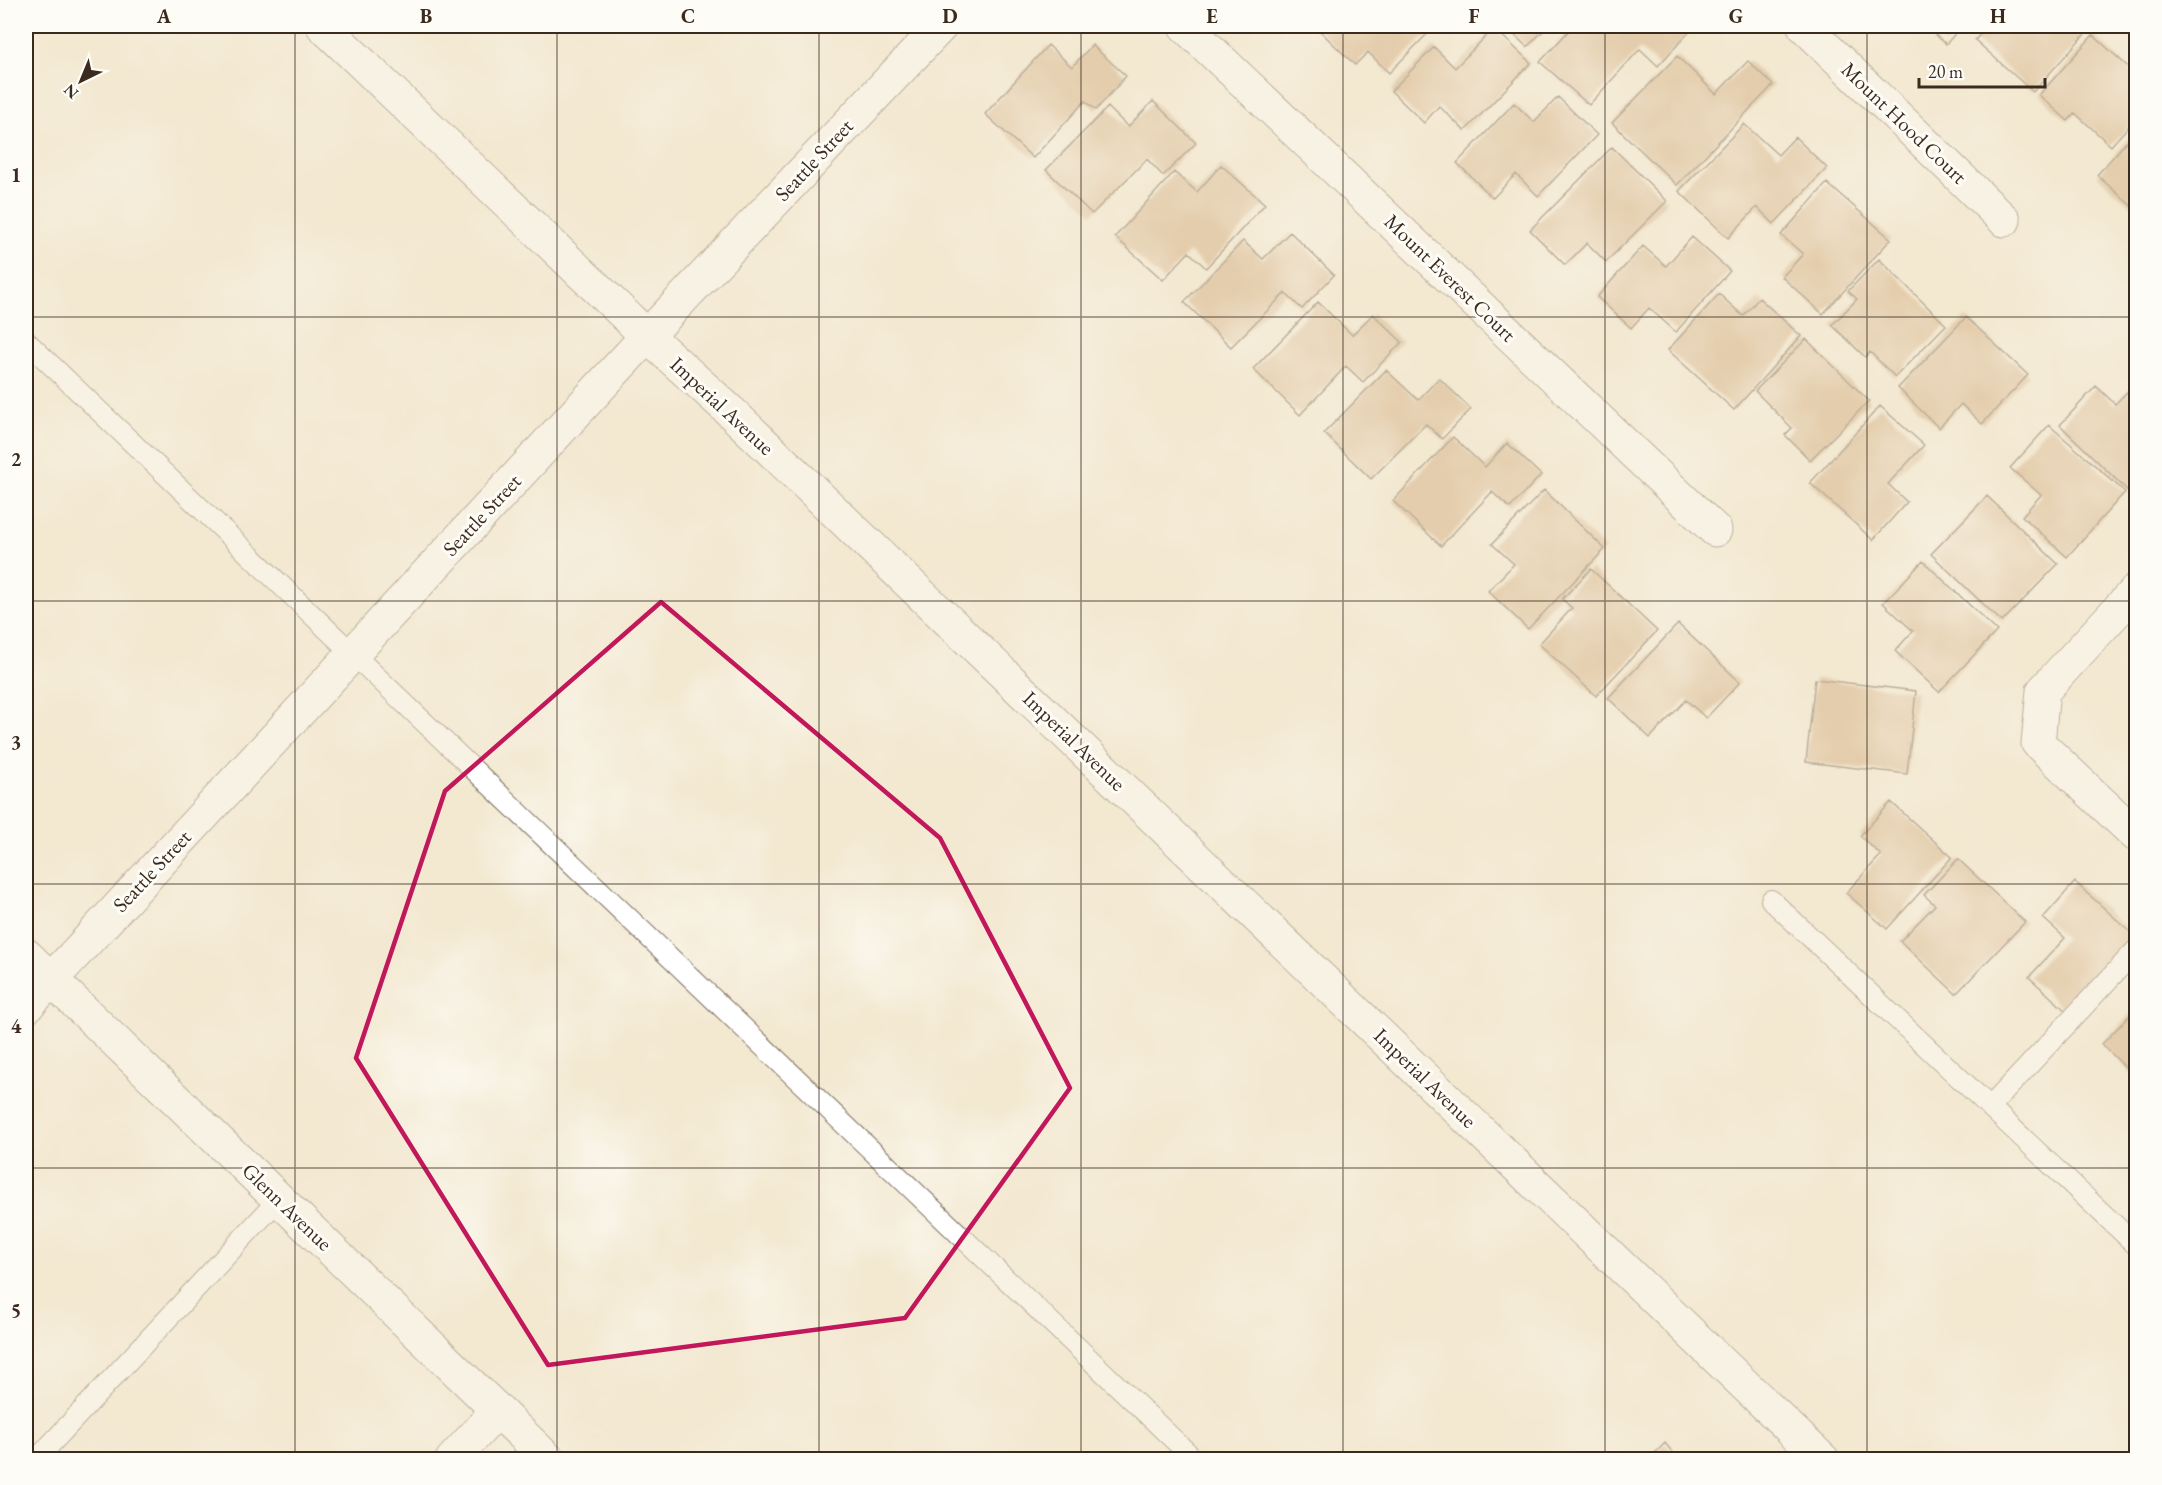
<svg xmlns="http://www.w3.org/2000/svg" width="2162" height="1485" font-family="'EB Garamond',serif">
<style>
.building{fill:#d3ad82}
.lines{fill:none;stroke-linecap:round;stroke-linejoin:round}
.service-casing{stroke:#7b6c5c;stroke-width:22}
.minor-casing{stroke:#7b6c5c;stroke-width:35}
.tertiary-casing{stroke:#7b6c5c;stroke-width:35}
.service{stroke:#fff;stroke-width:20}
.minor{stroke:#fff;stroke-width:33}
.tertiary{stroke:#fff;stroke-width:33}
.marked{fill:none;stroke:#c2185b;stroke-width:4.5;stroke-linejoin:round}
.grid{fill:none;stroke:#3b2a1e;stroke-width:1.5;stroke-opacity:0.55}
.labels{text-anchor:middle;stroke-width:6;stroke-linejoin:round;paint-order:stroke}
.street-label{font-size:21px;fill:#3b2a1e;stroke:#fdfcf7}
.neatline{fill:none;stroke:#3b2a1e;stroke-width:2}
.grid-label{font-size:20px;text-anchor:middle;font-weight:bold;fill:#3b2a1e}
</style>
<rect width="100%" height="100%" fill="#fdfcf7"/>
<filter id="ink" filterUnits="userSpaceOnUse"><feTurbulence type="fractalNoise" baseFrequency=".0167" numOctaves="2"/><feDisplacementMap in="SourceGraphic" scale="12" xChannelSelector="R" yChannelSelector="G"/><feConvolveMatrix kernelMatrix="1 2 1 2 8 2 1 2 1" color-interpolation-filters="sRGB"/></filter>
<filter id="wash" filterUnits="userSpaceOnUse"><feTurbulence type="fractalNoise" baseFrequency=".008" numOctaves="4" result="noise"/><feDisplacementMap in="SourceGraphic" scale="24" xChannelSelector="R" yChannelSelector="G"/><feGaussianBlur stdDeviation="1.35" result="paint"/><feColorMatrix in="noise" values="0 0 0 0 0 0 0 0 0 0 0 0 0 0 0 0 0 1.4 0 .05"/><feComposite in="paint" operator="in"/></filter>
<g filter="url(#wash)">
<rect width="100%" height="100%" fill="#f3e8d0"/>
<g id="blocks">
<path class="building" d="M1322 26H1435L1389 73 1368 52 1355 65 1318 29Z
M1505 26H1548L1527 47Z
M1573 26H1684L1690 31 1658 66 1640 49 1589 105 1540 62Z
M1925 26H1962L1946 44Z
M1988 26H2092L2033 92 1975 40Z
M2129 26H2136V41L2124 30Z
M1494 28 1531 63 1465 131 1439 106 1424 123 1391 91 1434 47 1455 68Z
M2093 35 2136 74V118L2111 146 2075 113 2068 121 2039 95Z
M1048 45 1072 67 1092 45 1126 76 1096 110 1085 101 1033 158 985 114Z
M1677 56 1716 94 1748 61 1773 85 1677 185 1612 123Z
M1558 97 1597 135 1538 196 1516 174 1493 198 1457 163 1514 103 1534 122Z
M1153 101 1196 143 1163 176 1147 159 1092 214 1046 170 1108 107 1128 127Z
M1744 124 1778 155 1795 137 1827 168 1774 224 1757 207 1728 238 1679 191Z
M2136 131V210L2097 175Z
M1612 147 1667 201 1606 262 1587 243 1565 265 1530 230Z
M1221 165 1265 204 1206 268 1189 252 1163 280 1115 237 1174 172 1197 192Z
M1827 183 1891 239 1823 314 1782 277 1803 254 1781 235Z
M1290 232 1334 275 1302 309 1285 293 1231 347 1184 302 1243 241 1263 259Z
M1692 237 1730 271 1676 332 1649 308 1631 328 1597 297 1643 246 1666 266Z
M1879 259 1946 325 1895 377 1870 352 1865 357 1832 325 1857 299 1848 291Z
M1719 294 1743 316 1759 298 1801 336 1734 410 1668 350Z
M1318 302 1352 335 1373 314 1402 342 1363 382 1346 366 1300 415 1253 369Z
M1966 317 2028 375 1982 424 1961 404 1939 428 1898 388Z
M1806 339 1869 401 1810 460 1785 435 1792 428 1755 391Z
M1386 370 1418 400 1439 378 1471 409 1442 439 1426 424 1371 479 1324 433Z
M2096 386 2115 404 2133 386 2136 390V489L2131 494 2060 425Z
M1880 406 1924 445 1888 484 1907 502 1873 540 1810 483Z
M2049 425 2125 492 2067 557 2022 516 2041 495 2010 468Z
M1453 437 1485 467 1507 443 1541 475 1510 508 1492 492 1441 546 1393 501Z
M1544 490 1605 549 1528 629 1488 591 1514 564 1492 544Z
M1987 496 2058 564 2002 622 1931 554Z
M1923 561 1997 631 1939 692 1895 651 1913 631 1883 603Z
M1591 569 1657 631 1596 696 1539 644 1572 608 1562 599Z
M1678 624 1740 682 1706 718 1686 700 1650 738 1608 698Z
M1815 679 1916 691 1907 774 1806 762Z
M1891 802 1952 857 1887 929 1846 893 1881 855 1860 836Z
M1958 859 2025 922 1956 994 1900 941 1935 905 1924 895Z
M2075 882 2136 937V940L2069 1014 2029 977 2065 938 2043 918Z
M2136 1009V1078L2102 1044Z
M1665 1443 1679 1460H1648Z"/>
</g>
</g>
<g filter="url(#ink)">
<use href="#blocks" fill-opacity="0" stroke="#7b6c5c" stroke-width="1.5"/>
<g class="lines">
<g class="service-casing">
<path id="service" d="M26 341 1195 1460
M1771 900 2136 1245
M1991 1106 2136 950
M36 1460 279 1199"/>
</g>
<g class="minor-casing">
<path id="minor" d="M323 26 647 336 731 412 1823 1460
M1185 26 1715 530
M1804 26 2004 220
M2136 590 2043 691 2038 743 2136 835
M26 1007 647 336 941 26
M452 1460 498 1410"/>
</g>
<g class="tertiary-casing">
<path id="tertiary" d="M26 955 549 1460"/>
</g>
<use href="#service" class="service"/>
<use href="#minor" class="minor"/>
<use href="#tertiary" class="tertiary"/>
</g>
</g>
<path d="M0 0H2162V1485H0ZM661 602 940 838 1070 1088 905 1318 548 1365 356 1058 445 791Z" fill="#f3e8d0" fill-opacity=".55" fill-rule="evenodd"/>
<path class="marked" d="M661 602 940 838 1070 1088 905 1318 548 1365 356 1058 445 791Z"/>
<path class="grid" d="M295 26V1460M557 26V1460M819 26V1460M1081 26V1460M1343 26V1460M1605 26V1460M1867 26V1460M26 317H2136M26 601H2136M26 884H2136M26 1168H2136"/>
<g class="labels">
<g class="street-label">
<text transform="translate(1904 123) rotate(44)" y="7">Mount Hood Court</text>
<text transform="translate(814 160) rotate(-47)" y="7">Seattle Street</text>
<text transform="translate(1450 278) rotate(44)" y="7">Mount Everest Court</text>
<text transform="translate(722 406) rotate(43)" y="7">Imperial Avenue</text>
<text transform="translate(482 515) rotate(-47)" y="7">Seattle Street</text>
<text transform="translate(1074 741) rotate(44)" y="7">Imperial Avenue</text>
<text transform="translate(152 871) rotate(-47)" y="7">Seattle Street</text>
<text transform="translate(1425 1078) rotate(44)" y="7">Imperial Avenue</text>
<text transform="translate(287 1207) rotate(44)" y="7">Glenn Avenue</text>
</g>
</g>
<rect width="2162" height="1485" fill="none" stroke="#fdfcf7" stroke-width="66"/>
<g transform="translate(81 81) rotate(223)" stroke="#fdfcf7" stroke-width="4.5" paint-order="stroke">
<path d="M0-4.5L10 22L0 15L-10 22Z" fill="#3b2a1e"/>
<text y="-9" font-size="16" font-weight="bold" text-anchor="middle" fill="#3b2a1e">N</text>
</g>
<path d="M1919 78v9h126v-9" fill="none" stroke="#3b2a1e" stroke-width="3"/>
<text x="1928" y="78" font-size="18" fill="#3b2a1e" stroke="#fdfcf7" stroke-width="4.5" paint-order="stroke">20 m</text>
<rect x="33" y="33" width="2096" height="1419" class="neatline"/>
<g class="grid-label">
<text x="164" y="23">A</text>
<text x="426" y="23">B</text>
<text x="688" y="23">C</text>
<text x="950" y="23">D</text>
<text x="1212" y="23">E</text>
<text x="1474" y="23">F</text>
<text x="1736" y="23">G</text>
<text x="1998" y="23">H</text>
<text x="16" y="182">1</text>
<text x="16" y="466">2</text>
<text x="16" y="749">3</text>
<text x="16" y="1033">4</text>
<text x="16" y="1317">5</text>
</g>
</svg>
